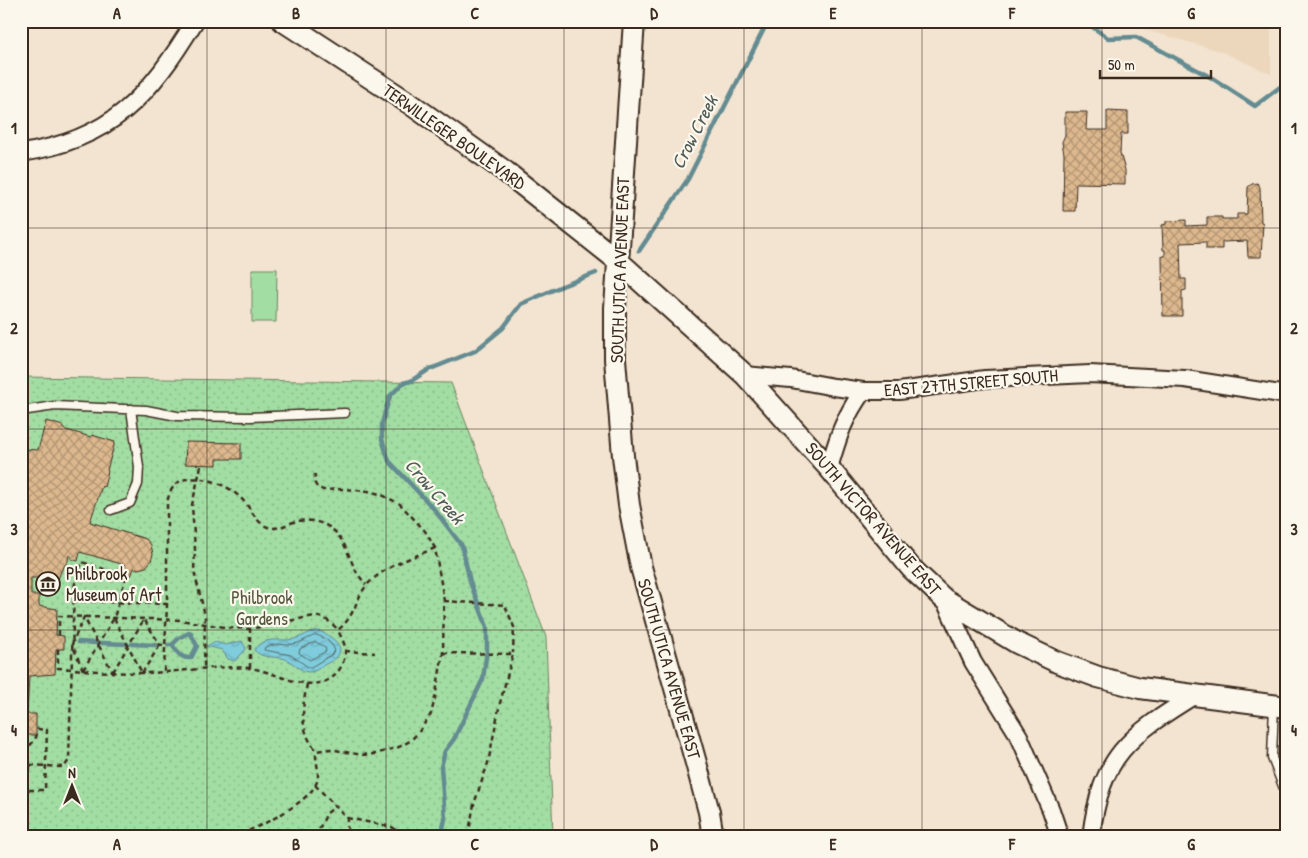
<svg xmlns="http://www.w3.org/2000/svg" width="1308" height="858" font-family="'Patrick Hand',sans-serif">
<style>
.built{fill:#ecd7bc}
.green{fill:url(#green-dots);stroke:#6e8460}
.pitch{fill:#a2dda3;stroke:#6e8460}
.water{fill:url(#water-waves);stroke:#648b91}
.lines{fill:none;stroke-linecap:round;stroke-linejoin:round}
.shore{stroke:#566b6a;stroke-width:1}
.stream{stroke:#648b91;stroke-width:4.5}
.building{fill:url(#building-cross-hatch);stroke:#3b2a1e}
.service-casing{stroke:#3b2a1e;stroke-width:11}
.minor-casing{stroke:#3b2a1e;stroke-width:20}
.tertiary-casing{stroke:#3b2a1e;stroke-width:24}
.path{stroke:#3b2a1e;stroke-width:2.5;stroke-dasharray:5 4;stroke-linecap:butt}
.service{stroke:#fbf7ec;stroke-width:8}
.minor{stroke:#fbf7ec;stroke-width:16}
.tertiary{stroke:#fbf7ec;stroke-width:20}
.grid{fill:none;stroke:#3b2a1e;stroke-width:1;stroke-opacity:0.55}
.labels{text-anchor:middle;stroke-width:4.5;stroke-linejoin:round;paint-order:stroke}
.street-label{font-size:18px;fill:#3b2a1e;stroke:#fbf7ec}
.poi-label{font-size:18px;fill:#3b2a1e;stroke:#fbf7ec;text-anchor:start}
.park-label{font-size:18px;fill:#55573f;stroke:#fbf7ec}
.water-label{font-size:19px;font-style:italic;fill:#4f5b57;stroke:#fbf7ec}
.neatline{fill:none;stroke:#3b2a1e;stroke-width:2}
.grid-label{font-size:16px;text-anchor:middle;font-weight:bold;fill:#3b2a1e}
</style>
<defs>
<pattern id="green-dots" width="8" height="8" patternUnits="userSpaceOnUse" patternTransform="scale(1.25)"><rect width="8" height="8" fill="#a2dda3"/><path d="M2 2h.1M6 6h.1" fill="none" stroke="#8cbe8c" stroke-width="1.8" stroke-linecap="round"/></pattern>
<pattern id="water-waves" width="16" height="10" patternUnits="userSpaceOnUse" patternTransform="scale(1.25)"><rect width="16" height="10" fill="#7fccdd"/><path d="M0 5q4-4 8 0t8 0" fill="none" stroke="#6fafbd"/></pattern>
<pattern id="building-cross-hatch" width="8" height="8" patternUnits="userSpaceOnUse" patternTransform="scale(1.25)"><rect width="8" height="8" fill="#ddb88e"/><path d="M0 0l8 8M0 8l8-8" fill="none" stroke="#b49673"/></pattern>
</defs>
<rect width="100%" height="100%" fill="#f2e4d0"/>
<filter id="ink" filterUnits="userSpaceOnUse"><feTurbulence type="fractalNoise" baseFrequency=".02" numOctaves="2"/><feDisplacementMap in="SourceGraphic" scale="10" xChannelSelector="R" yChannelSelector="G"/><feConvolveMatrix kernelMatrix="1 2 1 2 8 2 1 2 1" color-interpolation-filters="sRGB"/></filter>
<g filter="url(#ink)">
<path class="built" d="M1113 21H1287V22H1271V74L1220 51Z"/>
<path class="green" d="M21 377 451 383 546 637 553 837H21Z"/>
<path class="pitch" d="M252 269H277L276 322H252Z"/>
<path class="water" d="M316 630C326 633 349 645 336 658 333 661 329 662 326 664 320 667 316 672 309 672 301 673 292 660 282 658 271 656 263 659 254 650 264 635 280 642 294 639 302 637 309 632 316 630Z
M242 641 246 649 235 661 228 659 222 650 206 646 216 642 225 645Z"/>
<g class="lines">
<path class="shore" d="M316 635C324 637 332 642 335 651L331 655 311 667H308L291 655 264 650 265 647 277 644 288 645 298 643Z
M316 642 325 647 326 651 310 660 299 653 300 649Z"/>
<path class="stream" d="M1084 21 1108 38 1136 37 1212 78 1255 106 1280 87 1287 84
M639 251 688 179 768 21
M78 642 97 643
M102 643 127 644
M132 644 156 645
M168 645H172C178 652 180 659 191 658L197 646 191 634 189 633 179 638 172 645
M284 837 301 832 311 837
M441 837 445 819 441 767 445 751 454 739 483 679 487 650V627L470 582 462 546 434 509 389 461 382 439V424L385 412 390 396 403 383 411 381 428 370 475 351 503 328 521 304 562 286 596 273"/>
</g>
<path class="building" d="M1107 111 1128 112V134H1121L1120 153 1125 170V184L1076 183 1075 211H1063L1064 154 1062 142 1065 135V112H1087L1086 130H1107Z
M1257 183 1260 187 1261 222 1263 223 1261 257H1248L1247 241 1222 242V249H1206V242L1180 243 1181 279H1186V290L1182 291V316H1163L1162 256H1165V250H1163L1162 225 1166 224V221L1186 220V226L1207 225V217H1222V219H1237V214H1247L1248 187 1252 184Z
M46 421 63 426V429L91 437 92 435 115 442 107 470 108 471 104 487 102 486 90 522 146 539 151 545 153 554 151 561 146 567 138 569 134 568 131 576 123 574 125 565 80 552 78 561 71 559V556L69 555 68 561 61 571 57 582 52 586 43 587 42 582 46 578H31V595H39V606L57 609 56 635 64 636V649H56L55 674 29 676 27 714H36V735H25V745H21V449L38 450Z
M186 442 241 443V459H217V465L185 464Z"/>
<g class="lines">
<g class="service-casing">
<path id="service" d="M21 411 55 406 146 410 177 416 250 417 345 413
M111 510 130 503 138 484 139 467 131 409
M1274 705 1272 758 1287 796"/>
</g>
<g class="minor-casing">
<path id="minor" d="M21 153C112 140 150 95 195 21
M745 375 791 379 834 387 863 391H899L985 379 1090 374 1185 379 1287 395
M829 468C838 437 844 417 863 391
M944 599 973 662 1019 736 1051 810 1060 837
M1091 837C1101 755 1129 736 1195 695"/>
</g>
<g class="tertiary-casing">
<path id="tertiary" d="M283 21 412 105 506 172 617 260 745 375 829 468 911 568 944 599 1017 643 1057 662 1098 677 1140 688 1287 707
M634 21 615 308V359L623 456 629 505 641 567 696 763 709 812 713 837"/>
</g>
<path class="path" d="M201 466 192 505 195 550 194 571 205 615 204 669
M73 601 167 604
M444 601 505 605 514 627 513 653
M114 618 142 673
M59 635V616L180 620 230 628 250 629 314 616C325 618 330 621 338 630
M58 649V668C86 670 114 673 142 673 177 673 212 665 248 668 274 670 300 691 326 681 338 677 347 660 345 647 344 642 340 635 338 630 356 615 354 601 367 585 384 566 412 558 435 548
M345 651 375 653
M443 653 513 654 500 703 488 763 474 804 468 837
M250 668V629
M83 670 72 644 84 617 112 671
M164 671 167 604V503C169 492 174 481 187 479 210 476 233 487 247 505 253 513 258 524 268 527 277 531 288 523 297 521 309 519 324 522 333 530 346 541 349 559 357 573 360 577 363 581 366 585
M113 672 144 619 160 645H165
M142 673 160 645
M307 684C302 710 299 728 316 751L330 749 362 755 375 754 399 747 410 741 418 733 431 714 435 698 443 653 444 601 435 548 425 531 400 504 380 494 368 491 344 489 323 490 317 487 314 482 315 474
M21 748C31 748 37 739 38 729L47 730 45 790H21
M21 752C33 760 33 773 21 781
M30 765 63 767 65 766 69 760 74 587 82 562 126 576 114 618 83 670
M315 785 347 818V827L352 837
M347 818 392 827 397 831 398 837
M23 837 25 778
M232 837C253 831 307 804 316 784 321 773 315 762 316 751
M315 837 327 813 336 806"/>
<use href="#service" class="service"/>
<use href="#minor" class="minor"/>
<use href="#tertiary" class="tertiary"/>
</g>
</g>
<path class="grid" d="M207 21V837M386 21V837M564 21V837M744 21V837M922 21V837M1102 21V837M21 228H1287M21 429H1287M21 630H1287"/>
<defs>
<g id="museum-ring" transform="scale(1.25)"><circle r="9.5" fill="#fbf7ec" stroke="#3b2a1e" stroke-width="1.5"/><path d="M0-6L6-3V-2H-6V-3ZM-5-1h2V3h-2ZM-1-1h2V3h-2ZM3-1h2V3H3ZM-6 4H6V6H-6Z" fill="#3b2a1e"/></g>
</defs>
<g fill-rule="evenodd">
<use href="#museum-ring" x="48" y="584"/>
</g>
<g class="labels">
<g class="street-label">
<text transform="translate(454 137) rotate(35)" y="6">TERWILLEGER BOULEVARD</text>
<text transform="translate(620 270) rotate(-88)" y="6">SOUTH UTICA AVENUE EAST</text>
<text transform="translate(971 383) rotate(-5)" y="6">EAST 27TH STREET SOUTH</text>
<text transform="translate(873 519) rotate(49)" y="6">SOUTH VICTOR AVENUE EAST</text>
<text transform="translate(669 669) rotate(74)" y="6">SOUTH UTICA AVENUE EAST</text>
</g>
<g class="poi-label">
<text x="66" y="580">Philbrook<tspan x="66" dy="21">Museum of Art</tspan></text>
</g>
<g class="park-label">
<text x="262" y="604">Philbrook<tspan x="262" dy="21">Gardens</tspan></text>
</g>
<g class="water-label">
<text transform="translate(694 132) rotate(-63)" y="7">Crow Creek</text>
<text transform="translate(435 491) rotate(49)" y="7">Crow Creek</text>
</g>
</g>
<rect width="1308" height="858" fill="none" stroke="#fbf7ec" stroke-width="55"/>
<g transform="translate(72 786)" stroke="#fbf7ec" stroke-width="4" paint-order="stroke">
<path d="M0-4L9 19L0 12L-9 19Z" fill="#3b2a1e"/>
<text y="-8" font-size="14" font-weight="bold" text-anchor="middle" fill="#3b2a1e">N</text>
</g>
<path d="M1100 70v8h111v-8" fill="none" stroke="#3b2a1e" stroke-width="2.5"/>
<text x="1108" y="70" font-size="15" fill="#3b2a1e" stroke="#fbf7ec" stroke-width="4" paint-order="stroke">50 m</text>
<rect x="28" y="28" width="1252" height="802" class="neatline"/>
<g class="grid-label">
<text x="117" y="19">A</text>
<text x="296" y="19">B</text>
<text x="475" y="19">C</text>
<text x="654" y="19">D</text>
<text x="833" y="19">E</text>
<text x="1012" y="19">F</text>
<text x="1191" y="19">G</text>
<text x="14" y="134">1</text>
<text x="1294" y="134">1</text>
<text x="14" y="334">2</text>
<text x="1294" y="334">2</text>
<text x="14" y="535">3</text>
<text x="1294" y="535">3</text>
<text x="14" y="736">4</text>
<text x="1294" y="736">4</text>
<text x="117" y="850">A</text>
<text x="296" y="850">B</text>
<text x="475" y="850">C</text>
<text x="654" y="850">D</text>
<text x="833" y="850">E</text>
<text x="1012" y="850">F</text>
<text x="1191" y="850">G</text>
</g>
</svg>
